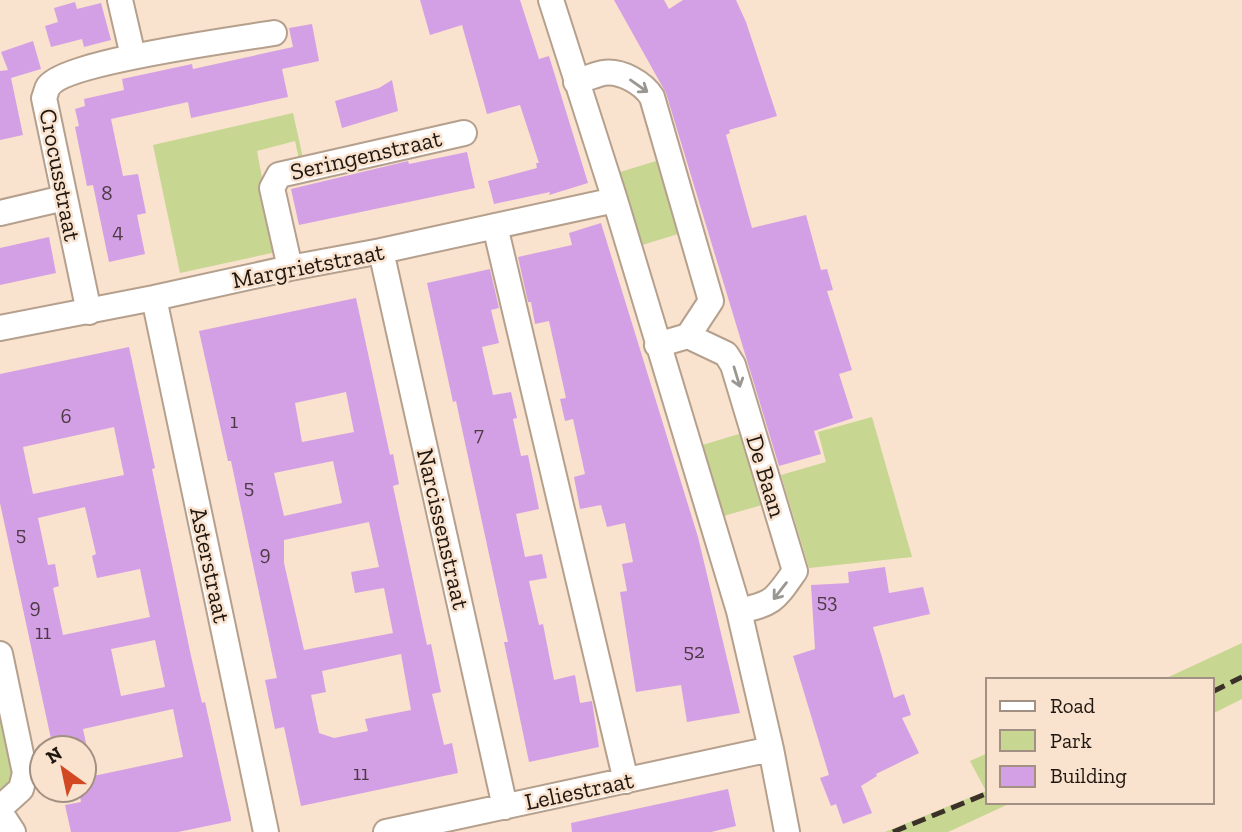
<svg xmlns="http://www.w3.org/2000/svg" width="1242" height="832" font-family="'Zilla Slab',serif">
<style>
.green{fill:#c7d691}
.building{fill:#d4a0e5;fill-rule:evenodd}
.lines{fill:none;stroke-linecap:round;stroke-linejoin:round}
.minor-casing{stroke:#b5a08d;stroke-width:28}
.minor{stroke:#fff;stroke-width:24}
.rail{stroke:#3b3129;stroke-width:5;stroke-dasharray:14 7;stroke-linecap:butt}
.oneway{stroke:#9a9793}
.labels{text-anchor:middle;stroke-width:5;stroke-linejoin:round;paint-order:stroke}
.number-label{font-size:21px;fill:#4c3945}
.street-label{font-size:24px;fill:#1f1710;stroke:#f9e2ce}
</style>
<rect width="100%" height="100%" fill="#f9e2ce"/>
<path class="green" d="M293 113 303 158 299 159 295 141 257 151 276 252 180 273 153 145Z
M656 161 667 167 684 224 678 234 639 246 617 173Z
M872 417 912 557 809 568 781 475 826 462 818 432Z
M739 434 749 440 766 494 762 505 720 517 699 446Z
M1242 643V699L1212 714V680H1162Z
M0 691 16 781 2 791 0 790Z
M988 753V802H1013L948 832H885L986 791 970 761Z"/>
<path class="building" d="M420 0H520L539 59 549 56 588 183 549 195 550 192 494 204 488 181 537 168 536 163H539L520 105 487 114 462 25 430 35Z
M614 0H664L669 9 683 0H736L746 22 777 116 729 130 730 133 726 135 752 228 806 215 821 270 827 269 833 290 827 291 852 370 839 374 853 418 814 431 821 454 779 466 666 93Z
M75 2 77 9 101 3 111 40 84 47 82 39 51 47 45 26 58 22 54 8Z
M312 24 319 61 282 69 288 97 191 118 188 102 111 119 123 176 138 174 146 213 137 215 145 254 109 262 93 185 87 186 75 127 79 126 75 109 85 106 84 99 124 90 122 79 192 64 193 69 293 47 289 28Z
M33 41 41 69 11 78 23 135 0 140V71L8 70 1 52Z
M392 80 398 111 342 128 335 101 379 88Z
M467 152 475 188 299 225 291 189 408 161 409 164Z
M601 223 698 537 740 713 687 722 681 685 636 692 620 592 627 591 622 564 633 562 625 523 607 527 601 505 580 509 574 477 585 474 573 419 565 421 560 399 566 398 549 321 535 324 531 302H528L518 257 572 245 569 233Z
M49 237 56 273 0 285V248Z
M490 269 499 308 491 310 499 343 482 347 493 395 511 392 517 418 513 419 521 456 528 455 539 509 516 514 525 557 542 554 547 578 529 581 539 625 543 624 554 680 575 675 580 703 592 701 599 747 529 762 504 642H508L484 531 456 401 453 402 427 283Z
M356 298 390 455 393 454 399 484 393 486 427 645 431 644 441 692 432 694 444 745 452 743 458 773 301 806 284 727 275 729 265 680 277 678 231 461H228L199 331ZM346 392 354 432 302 442 295 403ZM333 461 342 503 284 516 274 473ZM369 522 379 567 351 572 353 583 355 593 384 588 393 633 304 650 284 563V540ZM401 654 411 710 365 719 368 731 334 738 319 733 311 695 326 692 322 671Z
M129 347 155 468 152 469 191 656 202 703 205 702 231 818V821L178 832H71L65 805 81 802 79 790H84V778L183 757 173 709 83 729 87 748H53L0 503V374ZM114 427 124 475 33 494 23 447ZM85 507 96 554 92 556 97 578 140 569 150 617 63 635 53 588 59 586 55 564 48 565 38 518ZM155 640 165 687 121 696 111 649Z
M885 567 889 593 923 587 930 614 873 627 894 698 904 694 911 715 902 718 919 753 876 774 877 776 861 786 872 813 843 824 836 804 831 806 820 778 829 775 793 656 815 649 811 585 849 583 848 572Z
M728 789 736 826 711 832H572L571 823Z"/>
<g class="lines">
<g class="minor-casing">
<path id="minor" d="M120 0 133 56
M551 0 615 200 739 611 771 749 787 832
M576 82C585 79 594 75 603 73 621 70 643 83 652 97L711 301 688 336 657 345
M0 213 64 198
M495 226 626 781
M381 251 505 807
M290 268 272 188 279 175 464 133
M154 298 266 832
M89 312 44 98C46 94 46 90 48 87 64 62 238 39 274 33
M0 328 154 298 290 268 381 251 615 200
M688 336 726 354 733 365 795 571C774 601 774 603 739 611
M0 654 25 773 21 789 0 808
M0 812 13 832
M386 832 771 749"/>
</g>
<use href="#minor" class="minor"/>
<path class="rail" d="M1212 692 1242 677
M893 832 988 793"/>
</g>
<defs><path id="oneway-shaft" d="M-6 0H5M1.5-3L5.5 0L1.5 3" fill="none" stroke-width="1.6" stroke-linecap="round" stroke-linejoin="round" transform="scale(1.75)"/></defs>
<g class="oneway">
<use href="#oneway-shaft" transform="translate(639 86) rotate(35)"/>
<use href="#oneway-shaft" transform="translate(737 377) rotate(73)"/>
<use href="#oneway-shaft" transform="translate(780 591) rotate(128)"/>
</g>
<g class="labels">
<g class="number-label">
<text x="107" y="200">8</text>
<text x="118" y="238">4</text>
<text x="66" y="423">6</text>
<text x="234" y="428">1</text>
<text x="479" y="441">7</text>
<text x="249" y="494">5</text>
<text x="21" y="541">5</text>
<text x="265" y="560">9</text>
<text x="827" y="608">53</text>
<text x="35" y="613">9</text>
<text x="43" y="639">11</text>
<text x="694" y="658">52</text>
<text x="361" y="780">11</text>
</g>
<g class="street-label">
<text transform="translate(366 155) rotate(-13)" y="8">Seringenstraat</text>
<text transform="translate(60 175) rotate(79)" y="8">Crocusstraat</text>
<text transform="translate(308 266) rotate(-11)" y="8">Margrietstraat</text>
<text transform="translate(766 476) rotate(73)" y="8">De Baan</text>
<text transform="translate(443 529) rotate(77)" y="8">Narcissenstraat</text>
<text transform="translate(210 565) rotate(78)" y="8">Asterstraat</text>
<text transform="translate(579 791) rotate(-12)" y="8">Leliestraat</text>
</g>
</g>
<rect x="986" y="678" width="228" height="126" fill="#f9e2ce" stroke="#a29182" stroke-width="2"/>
<rect x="1000" y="701" width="35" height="10" fill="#ffffff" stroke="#a29182" stroke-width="2"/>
<text x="1050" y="713" font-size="21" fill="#1f1710">Road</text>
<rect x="1000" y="730" width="35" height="21" fill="#c7d691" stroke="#a29182" stroke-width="2"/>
<text x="1050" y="748" font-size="21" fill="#1f1710">Park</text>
<rect x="1000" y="766" width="35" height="21" fill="#d4a0e5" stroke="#a29182" stroke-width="2"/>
<text x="1050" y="783" font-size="21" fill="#1f1710">Building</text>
<g transform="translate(63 769) rotate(327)"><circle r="33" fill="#f9e2ce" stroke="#a29182" stroke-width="2"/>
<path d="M0-5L12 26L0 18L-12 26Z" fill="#d24822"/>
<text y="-10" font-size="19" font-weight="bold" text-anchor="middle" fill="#1f1710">N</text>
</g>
</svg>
